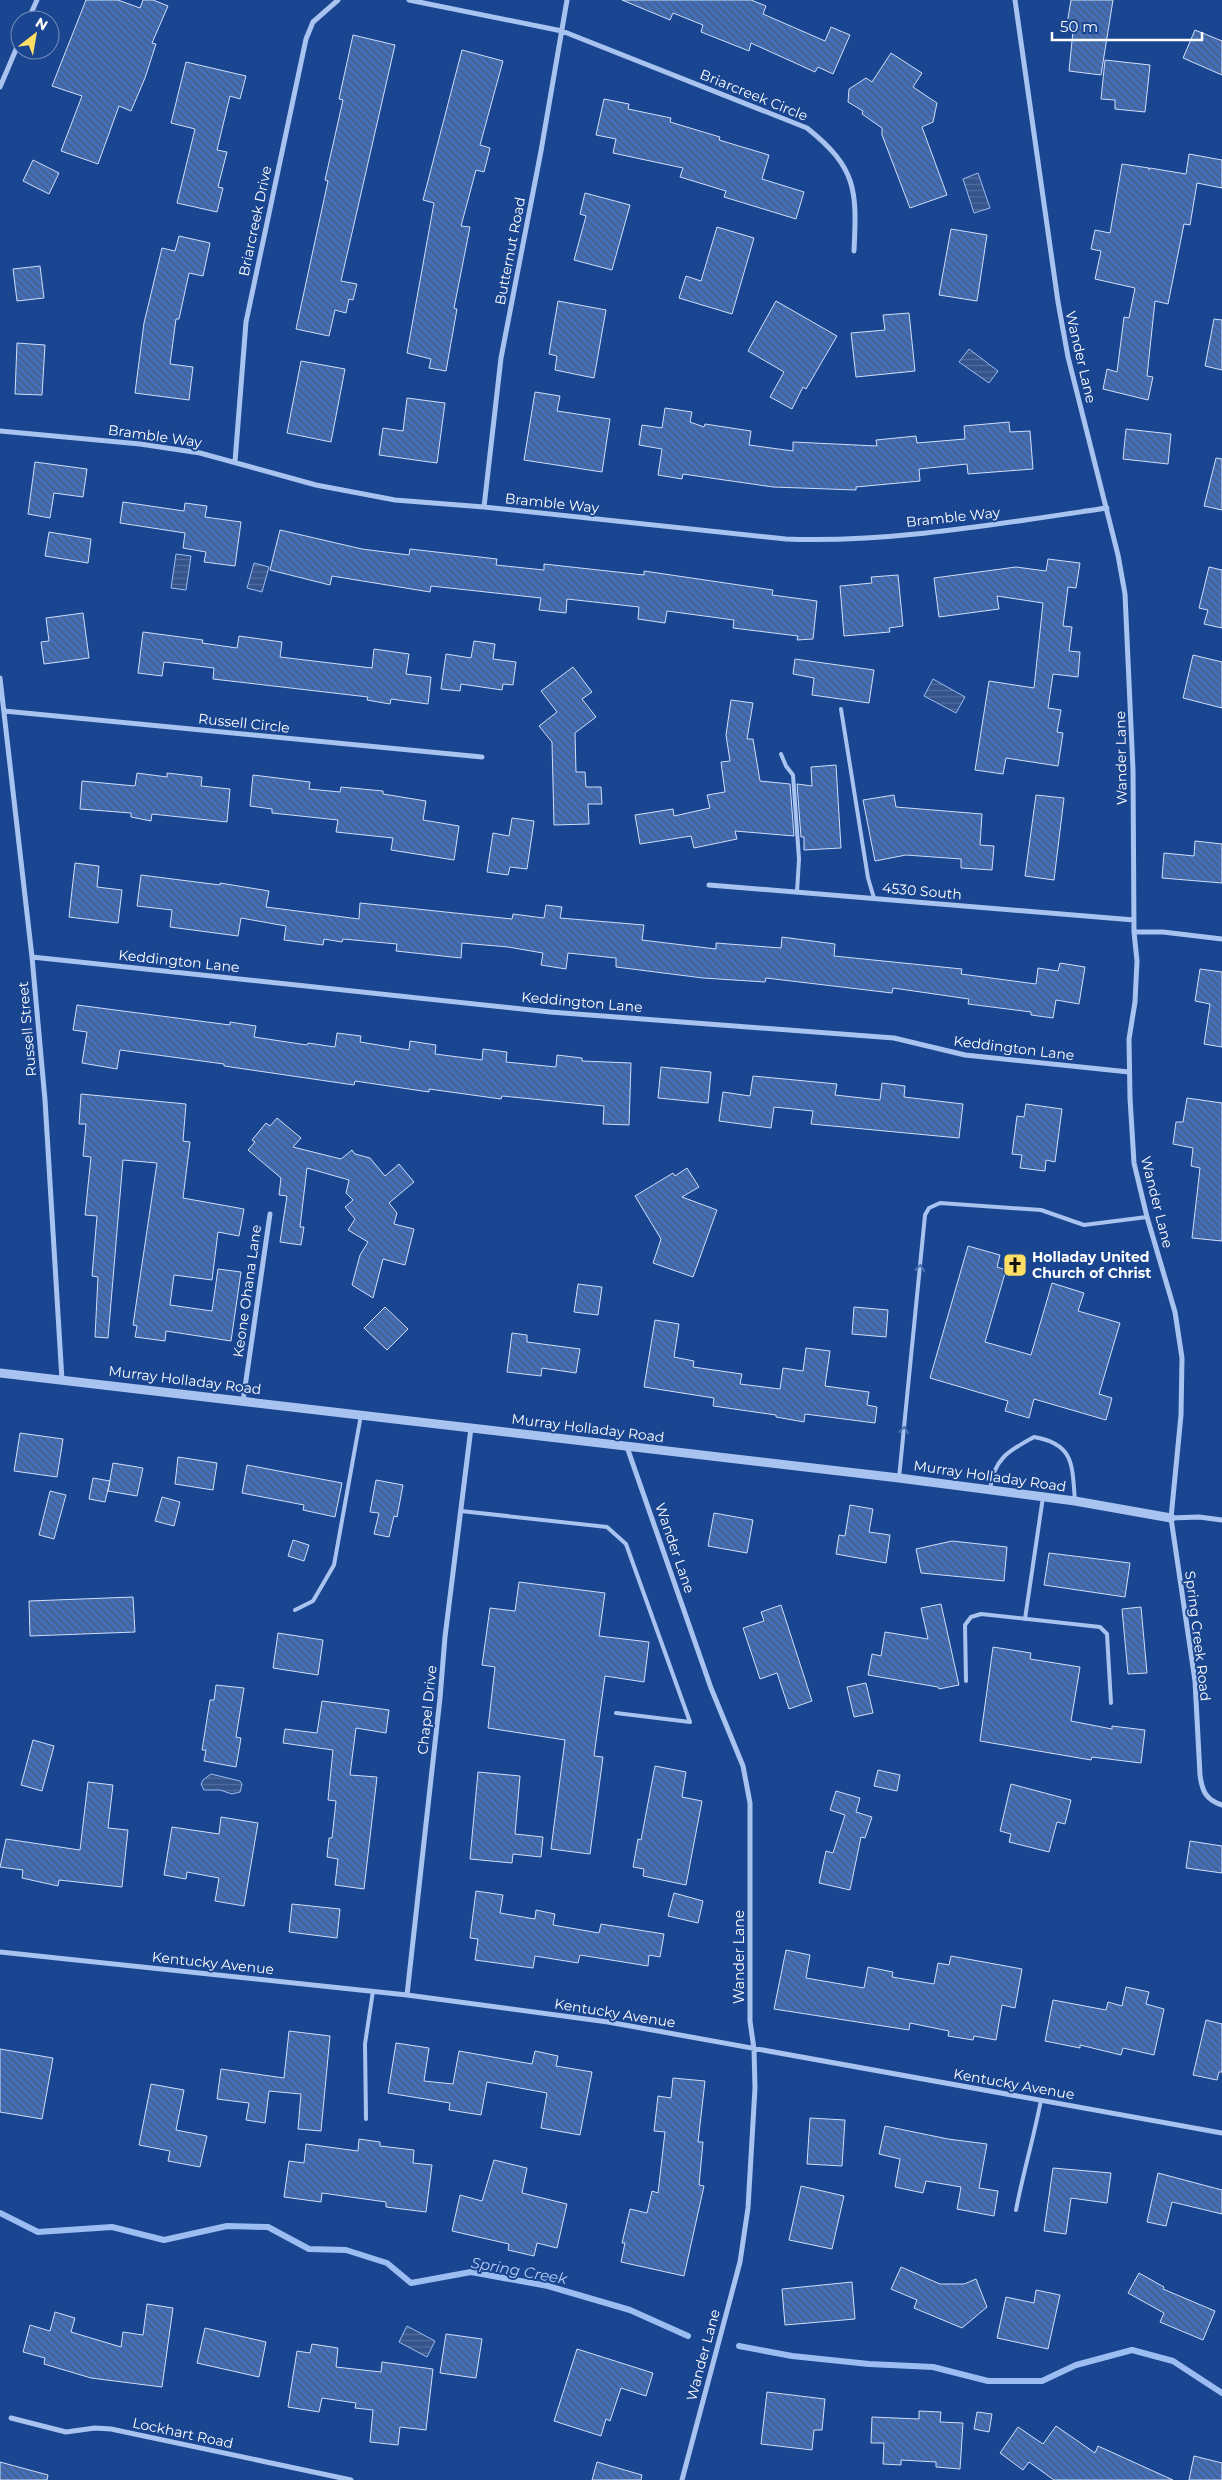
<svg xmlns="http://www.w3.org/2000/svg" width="1222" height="2480" font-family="Montserrat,sans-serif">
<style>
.water{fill:url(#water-rules);stroke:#9bbdf1}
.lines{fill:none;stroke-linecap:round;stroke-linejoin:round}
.stream{stroke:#9bbdf1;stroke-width:6}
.building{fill:url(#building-back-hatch);stroke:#cedffa}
.service{stroke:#a8c3ef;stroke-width:4}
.minor{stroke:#a8c3ef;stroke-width:5}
.tertiary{stroke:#a8c3ef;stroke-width:9}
.oneway{stroke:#4c71b1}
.labels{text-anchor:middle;stroke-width:4;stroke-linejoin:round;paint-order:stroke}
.street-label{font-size:14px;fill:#fff;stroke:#1a4590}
.poi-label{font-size:14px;font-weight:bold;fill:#fff;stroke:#1a4590;text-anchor:start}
.water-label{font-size:15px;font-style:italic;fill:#b4cdf6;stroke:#1a4590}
</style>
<defs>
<pattern id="water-rules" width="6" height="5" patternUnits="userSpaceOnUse" patternTransform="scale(1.25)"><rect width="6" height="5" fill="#35548c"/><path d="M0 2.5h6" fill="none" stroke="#536e9d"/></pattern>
<pattern id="building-back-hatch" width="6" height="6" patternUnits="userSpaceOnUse" patternTransform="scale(1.25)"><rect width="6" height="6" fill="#436eb8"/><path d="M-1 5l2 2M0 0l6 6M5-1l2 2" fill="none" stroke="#485b7d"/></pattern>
</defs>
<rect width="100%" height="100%" fill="#1a4590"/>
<path class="water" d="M978 173 990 208 974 213 963 179Z
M969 349 998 371 989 383 959 362Z
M176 554 191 556 186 590 171 588Z
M254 563 269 567 262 592 247 588Z
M933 679 965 697 956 713 924 696Z
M211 1774 240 1781 242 1784 240 1792 232 1794 220 1790H204L201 1784 203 1780Z
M407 2326 435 2341 427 2357 399 2342Z"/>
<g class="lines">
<path class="stream" d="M0 2213 38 2232 112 2227 164 2240 227 2226 268 2227 309 2249 346 2250 387 2263 411 2283 471 2272 548 2286 630 2310 688 2336
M739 2346 792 2356 869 2364 933 2367 988 2381H1042L1076 2365 1132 2350 1173 2361 1222 2393"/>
</g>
<path class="building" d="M86 0H118L140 8 143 0H153L168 6 152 43 156 44 145 78 131 111 119 106 98 164 61 151 82 96 52 86Z
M622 0H751L766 6 763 14 825 41 831 27 850 35 833 74 818 67 815 72 751 43 749 51 701 32 703 25 673 13 670 20Z
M1071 0H1113L1101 75 1069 71 1073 31 1066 30Z
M1195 30 1222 41V75L1183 58Z
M353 35 395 45 341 281 357 284 353 300 349 299 346 313 335 310 329 336 296 329 328 181 325 180 343 100 339 99Z
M462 50 503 61 480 145 490 148 484 172 476 170 461 226 470 227 454 308 457 309 446 371 429 368 431 359 407 353 434 203 423 200Z
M891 53 922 73 913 87 937 103 933 122 922 127 947 195 910 208 882 135V128L862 114 863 111 848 102 849 89 866 78 872 82Z
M1105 60 1150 65 1145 112 1115 109V100L1101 99Z
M186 62 246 76 240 99 230 96 217 150 227 152 218 187 223 188 217 212 177 203 195 129 171 123Z
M604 99 629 104 628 109 671 118 670 122 720 137 719 140 769 155 762 179 804 192 796 219 724 197 726 191 680 177 683 168 613 153 616 139 596 135Z
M1189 154 1222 160V188L1197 183 1190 225 1184 224 1168 304 1155 301 1147 376 1153 377 1148 400 1103 389 1107 369 1117 372 1124 317 1129 318 1135 288 1095 279 1101 251 1091 249 1095 230 1110 233 1122 164 1149 168V170L1150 168 1186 174Z
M33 160 59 173 49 194 23 181Z
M585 193 630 205 612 270 574 260 586 216 580 214Z
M717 227 754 238 732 314 679 298 686 276 701 281Z
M951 229 987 235 977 301 939 295Z
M179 236 210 243 203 276 189 273 179 319H176L170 364 193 367 189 400 135 393 144 323 162 248 175 251Z
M40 266 44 298 17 301 13 269Z
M558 301 606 310 594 378 555 370 557 356 549 354Z
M776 301 837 336 806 389 803 387 792 409 770 397 784 372 748 351Z
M909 313 915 371 856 377 851 333 885 330 883 315Z
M1214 319 1222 320V370L1205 366Z
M17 343 45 345 42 395 15 394Z
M301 361 345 369 331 442 287 433Z
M535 392 560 396 557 411 610 419 602 472 524 460Z
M407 398 445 403 437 463 379 455 383 428 403 431Z
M665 408 692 412 690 422 704 427 705 424 751 431 749 445 793 451V442L877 446 876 440 916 436 917 443 965 439 964 426 1009 422 1010 432 1030 431 1033 469 968 474 967 464 919 469 920 481 856 487V490L773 487 683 474 682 479 658 475 662 449 639 445 642 425 662 428Z
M1126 429 1171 434 1168 464 1123 459Z
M1216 458 1222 459V510L1204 506Z
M35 462 87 469 83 497 54 493 50 518 28 514Z
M123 502 184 511 185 503 207 506 205 517 241 522 235 566 204 562 206 552 183 548 185 533 120 523Z
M280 530 362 549 409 555 410 549 497 559 496 565 544 570V564L644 575V571L773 590 772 595 817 601 813 639 797 640 798 636 733 628 734 620 667 611 665 623 638 619 639 607 567 599 566 613 539 610 541 598 431 586 430 592 332 576 330 585 270 570Z
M49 532 91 539 88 563 45 556Z
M1048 559 1080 563 1076 588 1068 587 1063 626 1072 627 1069 651 1080 652 1078 677 1053 674 1048 708 1061 710 1057 732 1063 733 1058 766 1006 758 1003 774 975 770 989 681 1034 688 1043 603 997 596 999 609 939 617 934 578 1016 567 1046 571Z
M1209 567 1222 570V628L1204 624 1208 610 1199 608Z
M898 575 903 626 889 628 890 632 844 636 840 586 872 583 871 577Z
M83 613 89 658 44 664 41 642 49 641 46 618Z
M143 632 203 640 202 643 237 648 239 636 282 642 280 657 372 668 374 649 409 654 406 674 431 677 428 704 391 699 390 704 367 700 368 697 213 679 214 668 164 662 162 676 138 673Z
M474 641 495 644 493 659 516 662 513 685 503 684 502 690 461 684 460 691 441 689 446 654 471 658Z
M1193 655 1222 662V708L1183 698Z
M795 659 874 670 869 703 812 695 814 678 793 674Z
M573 667 592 692 582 699 596 717 575 733 576 772H585L586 787H601L602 804H588L589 824 554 825 552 742 539 726 557 712 541 691Z
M731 700 753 703 747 739H753L760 781 790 784 794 836 735 831 737 839 694 848 691 836 640 844 635 815 673 809 674 816 710 808 707 795 725 792 721 762 730 761 726 735Z
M836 765 841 848 804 850V837H801L797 784 812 786 811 767Z
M137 773 167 777V773L202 777 201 786 230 789 227 822 152 814 151 821 131 817V813L80 809 82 781 135 786Z
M253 775 310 782 309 789 340 792 341 787 383 791V794L426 801 423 820 459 826 454 860 391 850 393 838 336 832 338 820 272 813V809L250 806Z
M894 795 896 807 982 814 980 845 994 846 992 870 961 868V859L906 855 875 861 863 800Z
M1036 795 1064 798 1054 880 1025 876Z
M512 818 534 821 527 869 510 867 508 875 487 872 493 833 509 836Z
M1195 841 1222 844V883L1162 878 1164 853 1194 856Z
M75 863 99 866 97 887 122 890 118 923 69 917Z
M141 875 220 885V883L269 891 266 907 359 919 360 903 512 919 513 914 544 918 546 905 562 907 560 918 644 925 642 940 716 949V943L781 948 782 937 835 944 834 956 962 969 961 974 1036 984 1038 968 1058 971 1060 963 1085 967 1079 1004 1056 1000 1053 1018 1031 1015V1012L968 1004 969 999 893 988 892 993 766 978 765 982 703 978 616 967V958L568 953 566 969 541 965 543 953 508 947 462 943 461 958 396 951 397 944 343 939 342 942 324 939 323 945 284 940 286 926 241 918 238 936 170 927 172 910 137 906Z
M1200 969 1222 972V1047L1204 1044 1210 1004 1195 1001Z
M77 1005 230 1025V1022L256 1026 254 1037 307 1045 308 1043 335 1047 337 1033 361 1036 360 1042 409 1050 410 1041 436 1045 435 1054 482 1060 483 1049 507 1052 506 1062 556 1067 557 1055 582 1058V1061L631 1063 629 1125 603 1124 604 1106 502 1096 501 1099 429 1089V1092L355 1081 354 1085 224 1066V1064L120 1050 117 1069 82 1063 87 1032 73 1030Z
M661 1067 711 1072 708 1103 658 1098Z
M753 1076 837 1084 835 1095 880 1100 882 1083 905 1086 904 1097 963 1104 959 1138 811 1124 813 1111 774 1107 771 1128 719 1121 723 1092 750 1096Z
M81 1094 186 1104 183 1141 190 1142 183 1198 244 1209 239 1236 218 1232 212 1280 174 1275 170 1305 212 1311 218 1269 241 1272 231 1341 166 1331 165 1341 135 1337 137 1326 133 1325 157 1163 123 1160 108 1338 95 1337 98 1277 92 1276 97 1216 85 1215 91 1157 83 1156 86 1124H79Z
M1187 1098 1222 1103V1241L1192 1238 1200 1168 1191 1166 1193 1148 1173 1144 1176 1122H1183Z
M1026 1104 1062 1109 1055 1162 1046 1160 1045 1171 1020 1168 1022 1155 1012 1154 1017 1116 1024 1117Z
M277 1118 301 1138 293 1147 341 1159 352 1150 355 1154 370 1158 385 1176 399 1164 414 1182 389 1203 397 1213 394 1224 414 1229 405 1265 383 1259 373 1298 352 1285 360 1255 368 1242 348 1230 355 1219 345 1207 353 1200 346 1193 349 1180 307 1168 300 1227H304L301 1245 280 1242 287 1196 279 1195 281 1178 248 1150 255 1142 252 1140 266 1123 270 1126Z
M687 1168 699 1187 682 1197 717 1210 693 1277 653 1263 661 1239 635 1196 673 1173 675 1176Z
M968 1246 1000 1255 997 1267 1006 1270 985 1342 1031 1355 1052 1283 1084 1293 1078 1311 1120 1323 1099 1394 1112 1398 1106 1420 1034 1399 1029 1418 1005 1411 1008 1401 930 1378Z
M578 1284 602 1287 598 1315 574 1312Z
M385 1307 408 1329 387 1350 364 1328Z
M854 1307 888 1310 886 1337 852 1334Z
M655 1320 679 1324 674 1357 694 1361 693 1367 742 1374 740 1384 780 1389 783 1368 803 1371 806 1348 830 1351 825 1386 869 1392 867 1405 877 1407 875 1423 805 1414 804 1422 776 1417V1415L713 1406 714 1398 644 1387Z
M512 1333 527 1335V1342L580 1349 576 1373 542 1368 541 1376 507 1372Z
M20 1433 63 1439 57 1477 14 1471Z
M178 1457 217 1463 213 1490 175 1484Z
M113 1463 143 1468 137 1496 108 1491Z
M247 1465 342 1483 335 1517 303 1510 304 1505 242 1493Z
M93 1478 110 1481 105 1502 89 1499Z
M376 1480 403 1485 397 1517 394 1516 389 1537 374 1534 379 1513 370 1512Z
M50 1491 66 1495 54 1539 39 1535Z
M162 1497 180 1502 174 1526 155 1521Z
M850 1505 873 1509 869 1532 890 1535 886 1563 836 1554 839 1535 845 1536Z
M714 1513 753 1520 747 1553 708 1546Z
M293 1540 309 1545 304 1561 288 1556Z
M952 1541 1007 1547 1004 1581 921 1573 916 1549Z
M1049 1553 1130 1563 1125 1597 1044 1585Z
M519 1582 605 1593 599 1636 649 1642 644 1682 605 1676 594 1756 603 1757 590 1854 551 1849 565 1740 488 1728 495 1667 482 1665 490 1608 515 1611Z
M133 1597 135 1632 30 1636 29 1601Z
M941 1604 959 1685 939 1689 938 1687 868 1675 872 1654 881 1656 885 1632 928 1639 921 1608Z
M781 1605 812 1701 789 1709 777 1673 760 1679 743 1628 764 1621 761 1612Z
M1141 1607 1147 1673 1128 1674 1122 1609Z
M278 1633 323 1640 318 1675 273 1668Z
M993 1647 1031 1653 1030 1659 1080 1667 1071 1721 1112 1729V1726L1145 1730 1141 1763 1092 1757 1091 1760 980 1741Z
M866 1683 873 1713 854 1717 847 1687Z
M216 1685 244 1688 236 1737 241 1738 236 1767 204 1761 206 1750H202L210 1700H214Z
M322 1701 389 1710 386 1733 356 1728 350 1775 377 1777 364 1889 335 1885 338 1859 327 1857 329 1838H332L336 1801 328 1800 333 1750 283 1743 285 1729 317 1733Z
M33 1740 54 1746 42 1791 21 1785Z
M655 1766 686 1772 682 1797 702 1801 686 1885 643 1876 644 1869 633 1867 638 1839 641 1840Z
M878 1770 900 1775 897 1791 874 1786Z
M478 1772 520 1776 515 1834 543 1837 541 1857 513 1854 512 1863 470 1859Z
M88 1782 113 1785 108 1828 128 1830 122 1887 59 1880 58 1886 22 1878 23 1870 0 1867 6 1839 80 1850Z
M1011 1784 1071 1800 1065 1824 1057 1822 1049 1852 1009 1842 1011 1834 1000 1831Z
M836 1791 860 1798 856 1812 872 1817 865 1838 861 1837 850 1890 819 1883 826 1851 833 1853 845 1815 830 1810Z
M221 1817 258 1823 244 1906 215 1901 219 1878 187 1872 186 1879 164 1875 172 1827 219 1834Z
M1190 1841 1222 1846V1873L1186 1868Z
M476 1891 503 1895 500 1913 535 1919 536 1910 555 1914 553 1925 599 1933 601 1924 664 1934 660 1957 649 1955 648 1966 580 1955 578 1963 535 1956 533 1968 475 1960 478 1939 470 1938Z
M674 1893 703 1901 698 1923 668 1916Z
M292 1904 340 1909 337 1938 289 1932Z
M786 1950 810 1955 806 1978 864 1988 868 1967 893 1972 892 1977 934 1984 938 1963 949 1965 951 1956 1022 1969 1015 2008 1002 2005 996 2040 974 2036 973 2040 948 2036 949 2031 910 2023 909 2030 774 2009Z
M1126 1987 1149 1992 1146 2004 1164 2009 1154 2055 1123 2048 1121 2055 1080 2045V2048L1045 2041 1053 2000 1106 2010 1108 2002 1122 2006Z
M1206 2020 1222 2024V2072H1219L1217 2080 1193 2075Z
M289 2031 330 2036 321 2131 298 2129 301 2094 269 2091 265 2123 246 2120 249 2103 217 2099 221 2069 284 2078Z
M396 2043 429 2048 424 2081 453 2084 459 2051 532 2064 535 2051 558 2056 556 2066 592 2072 580 2135 541 2128 547 2093 487 2082 481 2115 449 2110 450 2103 388 2093Z
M0 2049 53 2058 42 2119 0 2112Z
M673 2078 705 2081 698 2142H703L699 2185 704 2186 684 2276 621 2262 625 2243H622L630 2209 647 2213 652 2191 658 2193 665 2132 654 2131 658 2096 671 2098Z
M151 2084 184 2090 176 2130 207 2136 200 2167 168 2161 170 2151 139 2145Z
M810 2118 845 2120 842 2166 807 2164Z
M885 2126 948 2139 987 2144 979 2188 998 2191 994 2216 957 2209 961 2187 926 2181 923 2193 895 2187 900 2159 879 2154Z
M359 2139 380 2142V2146L414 2150 413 2163 432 2165 426 2212 386 2207V2202L322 2193 321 2202 284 2197 289 2161 304 2163 306 2144 358 2151Z
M494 2160 527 2168 522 2193 567 2204 557 2248 537 2243 534 2256 508 2250 509 2244 452 2231 460 2195 482 2201Z
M1053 2168 1111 2173 1107 2203 1071 2198 1066 2234 1044 2231Z
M1158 2173 1222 2190V2214L1172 2202 1166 2226 1147 2222Z
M801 2186 844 2196 832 2249 789 2240Z
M901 2267 940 2284H964L976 2279 987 2307 962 2328 914 2308 917 2300 891 2289Z
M1139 2273 1164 2287 1163 2289 1215 2311 1203 2340 1160 2322 1164 2313 1128 2293Z
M852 2282 855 2319 785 2325 782 2289Z
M1036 2290 1060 2295 1048 2349 997 2338 1006 2297 1034 2303Z
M147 2304 173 2308 162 2387 91 2378 44 2364 45 2358 23 2352 30 2325 50 2331 55 2312 75 2318 71 2332 121 2347 123 2332 143 2335Z
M205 2328 266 2342 259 2377 197 2363Z
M446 2334 482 2339 476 2378 440 2373Z
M312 2344 338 2348 336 2367 381 2372 382 2362 433 2369 426 2430 400 2427 398 2445 370 2442 373 2410 355 2408 356 2403 322 2398 319 2412 288 2407 297 2351 310 2353Z
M577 2349 653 2373 646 2396 621 2388 610 2421 606 2419 601 2436 554 2421Z
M767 2392 825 2399 822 2430H814L812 2450 761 2444Z
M919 2411 941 2412 940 2422 963 2423 960 2469 936 2467V2462L901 2460V2465L883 2464 884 2443H871L872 2417 919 2419Z
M977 2412 992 2414 989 2432 974 2429Z
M1056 2426 1095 2453 1098 2446 1173 2480H1054L1029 2462 1023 2470 1000 2453 1018 2427 1043 2444Z
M1194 2456 1222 2463V2480H1189Z
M0 2462 48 2475 47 2480H0Z
M597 2462 642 2475 641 2480H592Z"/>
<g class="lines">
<path class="service" d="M841 709 868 878 874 898
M781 754 786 766 793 775 799 859 797 892
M899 1478 925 1215 929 1208 940 1203 1041 1210 1084 1225 1147 1217
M990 1489C994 1459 1008 1451 1034 1437 1075 1444 1072 1466 1075 1501
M461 1511 607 1527 626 1544 690 1722 616 1713
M295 1610 313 1601 334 1565 361 1415
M1025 1619 1043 1497
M966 1681 965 1625 971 1617 981 1614 1100 1627 1107 1634 1111 1703
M366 2119 365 2044 373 1991
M1016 2210C1023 2173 1034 2137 1041 2100"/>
<path class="minor" d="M409 0 562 31 807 128C857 168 857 190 854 251
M1015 0 1058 302 1068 357 1118 555 1125 594 1133 770 1134 932 1137 961 1135 1002 1129 1039 1130 1098 1134 1163 1147 1217 1175 1312 1182 1358 1181 1415 1171 1518 1195 1681 1200 1775C1202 1791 1206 1800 1222 1805
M28 20 37 0
M0 87 20 40
M0 431 140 444 200 453 316 485 395 500 484 507 786 539C891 543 1003 523 1107 508
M235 462 246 322 306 39 313 22 338 0
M484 507 501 358 541 151 567 0
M0 678 32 957 45 1100 62 1380
M4 711 482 757
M709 885 1134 920
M1134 932H1163L1222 939
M32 957 550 1012 894 1038 965 1055 1129 1072
M243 1401 270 1214
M627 1447 711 1688 743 1766 750 1803V2021L754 2049 755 2088 748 2208 740 2262 682 2480
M1171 1518 1199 1517 1222 1520
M0 1952 407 1995 608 2022 1222 2133
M407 1995 440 1698 445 1637 471 1428
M11 2418 66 2432 95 2428 111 2429 351 2480"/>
<path class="tertiary" d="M0 1373 899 1478 1075 1501 1171 1518"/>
</g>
<defs><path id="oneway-chevron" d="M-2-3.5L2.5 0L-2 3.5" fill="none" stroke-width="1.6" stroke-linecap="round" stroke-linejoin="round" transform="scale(1.25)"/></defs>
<g class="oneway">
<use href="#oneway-chevron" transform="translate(920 1268) rotate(-84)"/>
<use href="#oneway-chevron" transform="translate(904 1430) rotate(-84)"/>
</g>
<defs>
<g id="church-square" transform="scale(1.25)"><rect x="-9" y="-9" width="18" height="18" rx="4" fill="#ffde66" stroke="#1a4590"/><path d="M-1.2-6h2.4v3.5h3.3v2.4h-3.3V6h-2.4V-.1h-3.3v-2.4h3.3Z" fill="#111"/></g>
</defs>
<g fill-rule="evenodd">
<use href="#church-square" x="1015" y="1265"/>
</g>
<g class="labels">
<g class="street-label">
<text transform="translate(754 95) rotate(22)" y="5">Briarcreek Circle</text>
<text transform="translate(255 221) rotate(-78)" y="5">Briarcreek Drive</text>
<text transform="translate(510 251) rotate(-79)" y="5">Butternut Road</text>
<text transform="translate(1081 357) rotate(77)" y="5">Wander Lane</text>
<text transform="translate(155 436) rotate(8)" y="5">Bramble Way</text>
<text transform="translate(552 503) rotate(6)" y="5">Bramble Way</text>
<text transform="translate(953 517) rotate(-6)" y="5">Bramble Way</text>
<text transform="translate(244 723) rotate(6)" y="5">Russell Circle</text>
<text transform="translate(1121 758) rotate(-91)" y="5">Wander Lane</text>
<text transform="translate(922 891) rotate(5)" y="5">4530 South</text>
<text transform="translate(179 961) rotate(6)" y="5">Keddington Lane</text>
<text transform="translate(582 1002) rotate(5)" y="5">Keddington Lane</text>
<text transform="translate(27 1029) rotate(-95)" y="5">Russell Street</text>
<text transform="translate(1014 1048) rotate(7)" y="5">Keddington Lane</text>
<text transform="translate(1157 1202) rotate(76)" y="5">Wander Lane</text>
<text transform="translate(247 1291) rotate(-82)" y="5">Keone Ohana Lane</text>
<text transform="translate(185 1380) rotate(7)" y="5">Murray Holladay Road</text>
<text transform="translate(588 1428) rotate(7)" y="5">Murray Holladay Road</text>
<text transform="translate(990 1476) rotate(8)" y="5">Murray Holladay Road</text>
<text transform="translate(675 1548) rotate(71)" y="5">Wander Lane</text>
<text transform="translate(1198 1636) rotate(83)" y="5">Spring Creek Road</text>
<text transform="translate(427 1710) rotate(-84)" y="5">Chapel Drive</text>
<text transform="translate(739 1957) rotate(-90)" y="5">Wander Lane</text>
<text transform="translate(213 1963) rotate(6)" y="5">Kentucky Avenue</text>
<text transform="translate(615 2013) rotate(9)" y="5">Kentucky Avenue</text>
<text transform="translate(1014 2084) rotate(10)" y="5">Kentucky Avenue</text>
<text transform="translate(703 2355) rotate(-75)" y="5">Wander Lane</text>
<text transform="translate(183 2433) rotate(12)" y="5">Lockhart Road</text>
</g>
<g class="poi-label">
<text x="1032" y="1262">Holladay United<tspan x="1032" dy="16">Church of Christ</tspan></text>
</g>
<g class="water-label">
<text transform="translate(519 2271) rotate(10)" y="5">Spring Creek</text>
</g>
</g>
<g transform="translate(35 35) rotate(31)"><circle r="24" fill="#1a4590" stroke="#768fbc"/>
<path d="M0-4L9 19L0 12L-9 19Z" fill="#ffde66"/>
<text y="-8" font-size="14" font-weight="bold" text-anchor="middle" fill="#ffffff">N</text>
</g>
<path d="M1052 32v8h150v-8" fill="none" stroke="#ffffff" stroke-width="2.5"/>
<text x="1060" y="32" font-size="15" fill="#ffffff" stroke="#1a4590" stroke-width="4" paint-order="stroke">50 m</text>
</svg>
